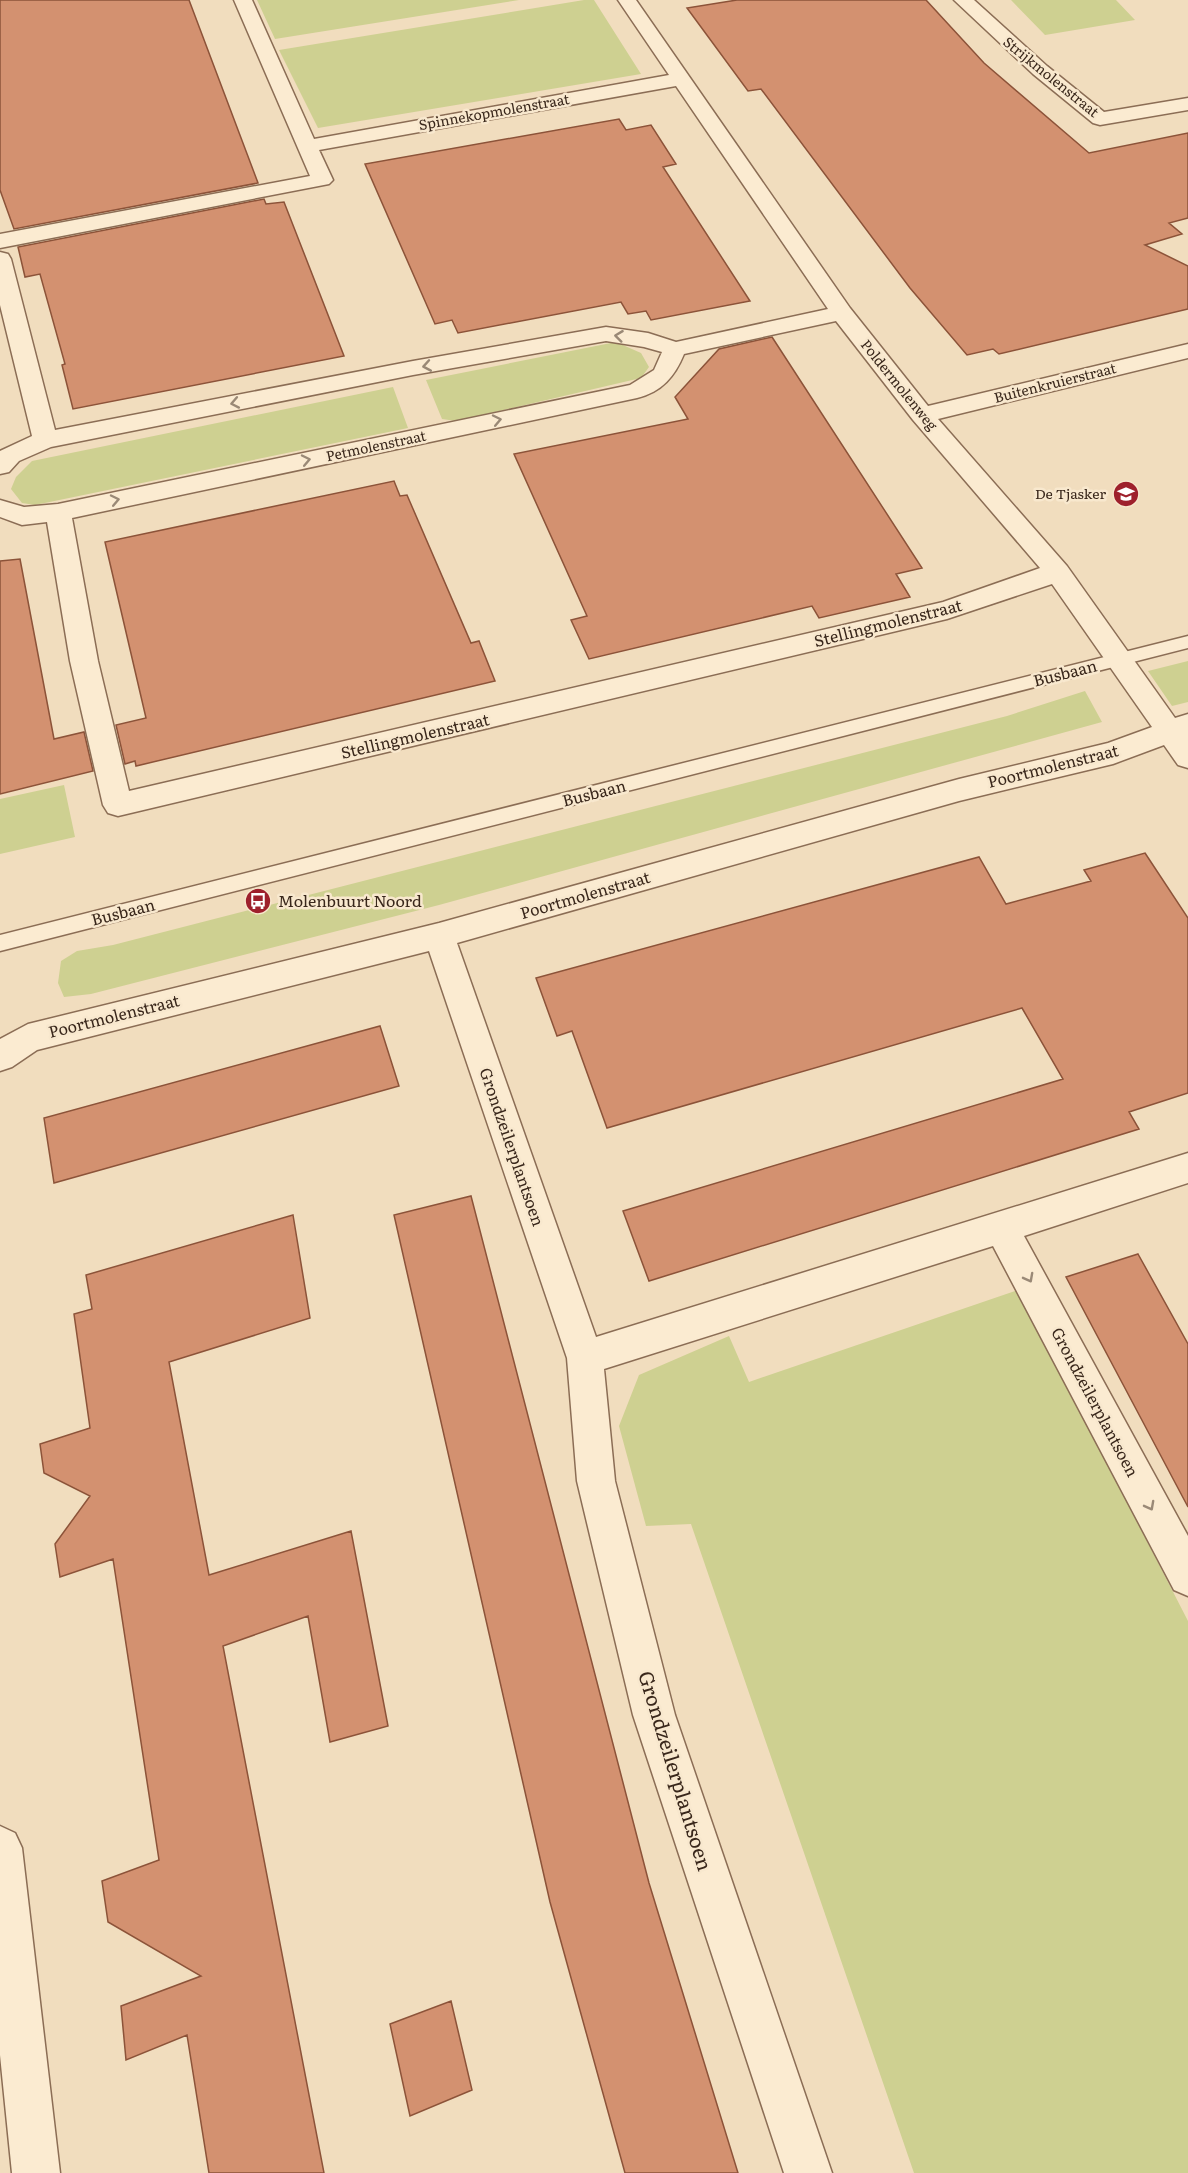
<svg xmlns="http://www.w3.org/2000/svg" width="1188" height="2173" font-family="Literata,serif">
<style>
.green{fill:#ced091}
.building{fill:#d39170;stroke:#8c5339;stroke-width:1.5}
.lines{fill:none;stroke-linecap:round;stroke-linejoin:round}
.lane-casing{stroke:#8b6d55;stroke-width:3}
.street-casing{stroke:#8b6d55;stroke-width:3}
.lane{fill:#fbebd1;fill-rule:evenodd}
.street{fill:#fbebd1;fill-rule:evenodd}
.oneway{stroke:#9a8976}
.labels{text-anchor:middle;stroke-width:5;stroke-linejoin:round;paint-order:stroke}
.far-street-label{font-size:14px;fill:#39271b;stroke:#f8e8ce}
.far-poi-label{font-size:14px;fill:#39271b;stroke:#f8e8ce;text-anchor:end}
.street-label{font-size:16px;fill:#39271b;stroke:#f8e8ce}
.poi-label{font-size:16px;fill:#39271b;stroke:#f8e8ce;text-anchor:start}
.near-street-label{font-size:20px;fill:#39271b;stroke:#f8e8ce}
</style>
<rect width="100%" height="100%" fill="#f1ddbe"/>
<path class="green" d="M257 0H519L275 39Z
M584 0H594L641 74 318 128 279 50Z
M1011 0H1116L1135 20 1045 35Z
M616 342 641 353 649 367 641 378 456 421 442 419 426 380Z
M393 387 408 428 35 505 22 503 11 489 16 477 32 461Z
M1188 661V702L1172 706 1148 671Z
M1085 691 1102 722 439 905 91 994 64 997 58 983 61 961 77 951 113 945 1007 716Z
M64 785 75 837 0 854V799Z
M1018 1290 1188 1621V2173H914L691 1524 646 1526 619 1426 639 1375 729 1336 749 1382Z"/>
<path class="building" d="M0 0H189L258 183 14 229 0 190Z
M737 0H926L984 63 1089 153 1188 133V218L1169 223 1182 234 1145 245 1188 266V309L999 354 993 349 967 355 910 288 761 89 748 91 687 8Z
M619 119 626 130 651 125 676 164 663 167 750 301 651 320 646 311 628 314 621 302 458 333 452 320 435 324 365 164Z
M264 199 266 204 284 202 344 356 73 409 62 365 65 364 40 274 25 277 18 247Z
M772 337 922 568 896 574 910 597 819 618 812 606 589 659 571 620 587 616 514 454 688 419 675 397 719 349Z
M394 481 400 496 407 495 471 643 479 641 495 681 136 766 135 761 125 764 116 725 146 718 105 542Z
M20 559 54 739 84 732 93 771 0 794V561Z
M1145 853 1188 918V1093L1129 1112 1139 1129 649 1281 623 1211 1063 1079 1022 1008 607 1128 572 1031 557 1036 536 978 979 857 1006 904 1091 881 1084 870Z
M380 1026 399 1086 54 1183 44 1118Z
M471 1196 649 1883 738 2173H625L550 1902 394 1215Z
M293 1215 310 1318 169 1362 209 1575 351 1531 388 1726 330 1742 308 1616 223 1646 324 2173H209L187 2035 126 2060 121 2006 201 1976 108 1922 102 1881 159 1860 113 1559 60 1577 55 1544 90 1496 44 1473 40 1444 90 1428 74 1314 92 1309 86 1275Z
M1138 1254 1188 1344V1507L1066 1277Z
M451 2001 472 2090 410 2116 390 2024Z"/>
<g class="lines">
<g class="lane-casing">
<path id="lane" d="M1188 636V648L0 951V935Z"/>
</g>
<g class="street-casing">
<path id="street" d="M234 0H252L314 139 669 75 618 0H636L850 308 928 406 1188 344V358L938 419 1067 566 1175 718 1188 714V768L1178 765 1164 745 1113 764 959 801 457 943 596 1337 1188 1153V1183L1024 1236 1188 1536V1596L1174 1590 993 1246 604 1369 615 1481 675 1715 832 2173H784L633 1715 577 1481 567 1358 429 951 37 1050 12 1067 0 1071V1039L28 1024 439 923 959 779 1108 743 1152 727 1052 584 947 619 118 816 108 813 103 805 70 661 47 522 22 525 0 517V500L24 507 58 504 630 385 654 370 662 352 644 347 606 341 413 375 51 447 19 461 9 472 0 474V451L32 436 0 305V252L8 254 11 259 55 430 413 361 606 327 648 333 676 342 828 309 676 86 319 150 333 180 329 184 0 248V234L310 176ZM836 321 913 420 1040 568 943 602 129 791 98 661 72 518 637 398C662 392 675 376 684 354Z
M954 0H974L1047 66 1104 112 1188 98V110L1100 125 1093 123 1033 74Z
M0 1826 15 1833 22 1848 60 2173H12L0 2055Z"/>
</g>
<use href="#lane" class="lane"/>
<use href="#street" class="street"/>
</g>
<defs><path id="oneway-chevron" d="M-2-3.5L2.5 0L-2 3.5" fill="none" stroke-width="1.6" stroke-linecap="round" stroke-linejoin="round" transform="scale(1.5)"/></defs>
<g class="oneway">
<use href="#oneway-chevron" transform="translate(619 336) rotate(-173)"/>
<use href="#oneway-chevron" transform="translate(427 366) rotate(170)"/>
<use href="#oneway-chevron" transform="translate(235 403) rotate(169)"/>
<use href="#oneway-chevron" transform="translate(497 420) rotate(-12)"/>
<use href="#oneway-chevron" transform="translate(306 460) rotate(-12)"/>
<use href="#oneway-chevron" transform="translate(115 500) rotate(-12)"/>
<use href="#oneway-chevron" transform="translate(1029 1278) rotate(62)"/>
<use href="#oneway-chevron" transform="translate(1150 1506) rotate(62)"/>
</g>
<defs>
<g id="school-disc" transform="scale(1.35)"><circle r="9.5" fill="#9e202c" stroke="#f8e8ce"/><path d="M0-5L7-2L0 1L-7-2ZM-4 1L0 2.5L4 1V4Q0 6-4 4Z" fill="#fff"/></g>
<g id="bus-disc" transform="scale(1.35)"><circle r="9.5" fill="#9e202c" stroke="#f8e8ce"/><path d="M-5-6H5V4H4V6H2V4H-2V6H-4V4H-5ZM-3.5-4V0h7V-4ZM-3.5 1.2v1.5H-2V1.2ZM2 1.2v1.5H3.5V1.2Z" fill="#fff"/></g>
</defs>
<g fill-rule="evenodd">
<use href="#school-disc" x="1126" y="494"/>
<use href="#bus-disc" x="258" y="901"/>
</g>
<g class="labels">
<g class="far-street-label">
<text transform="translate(1051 77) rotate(39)" y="5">Strijkmolenstraat</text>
<text transform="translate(494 112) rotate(-10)" y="5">Spinnekopmolenstraat</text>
<text transform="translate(1055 383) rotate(-14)" y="5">Buitenkruierstraat</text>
<text transform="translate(899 385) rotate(51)" y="5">Poldermolenweg</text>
<text transform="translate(376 446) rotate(-12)" y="5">Petmolenstraat</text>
</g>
<g class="far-poi-label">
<text x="1106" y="499">De Tjasker</text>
</g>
<g class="street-label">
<text transform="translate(888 623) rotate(-14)" y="6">Stellingmolenstraat</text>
<text transform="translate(1065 673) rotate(-14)" y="6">Busbaan</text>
<text transform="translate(415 736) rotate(-13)" y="6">Stellingmolenstraat</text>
<text transform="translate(1053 766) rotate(-14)" y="6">Poortmolenstraat</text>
<text transform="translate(594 793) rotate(-14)" y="6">Busbaan</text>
<text transform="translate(585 895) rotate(-16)" y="6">Poortmolenstraat</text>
<text transform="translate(123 912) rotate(-14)" y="6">Busbaan</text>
<text transform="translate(114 1016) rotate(-14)" y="6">Poortmolenstraat</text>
<text transform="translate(512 1147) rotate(71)" y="6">Grondzeilerplantsoen</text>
<text transform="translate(1095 1402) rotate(62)" y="6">Grondzeilerplantsoen</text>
</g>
<g class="poi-label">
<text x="278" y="907">Molenbuurt Noord</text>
</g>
<g class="near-street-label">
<text transform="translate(675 1771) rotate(73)" y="7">Grondzeilerplantsoen</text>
</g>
</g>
</svg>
